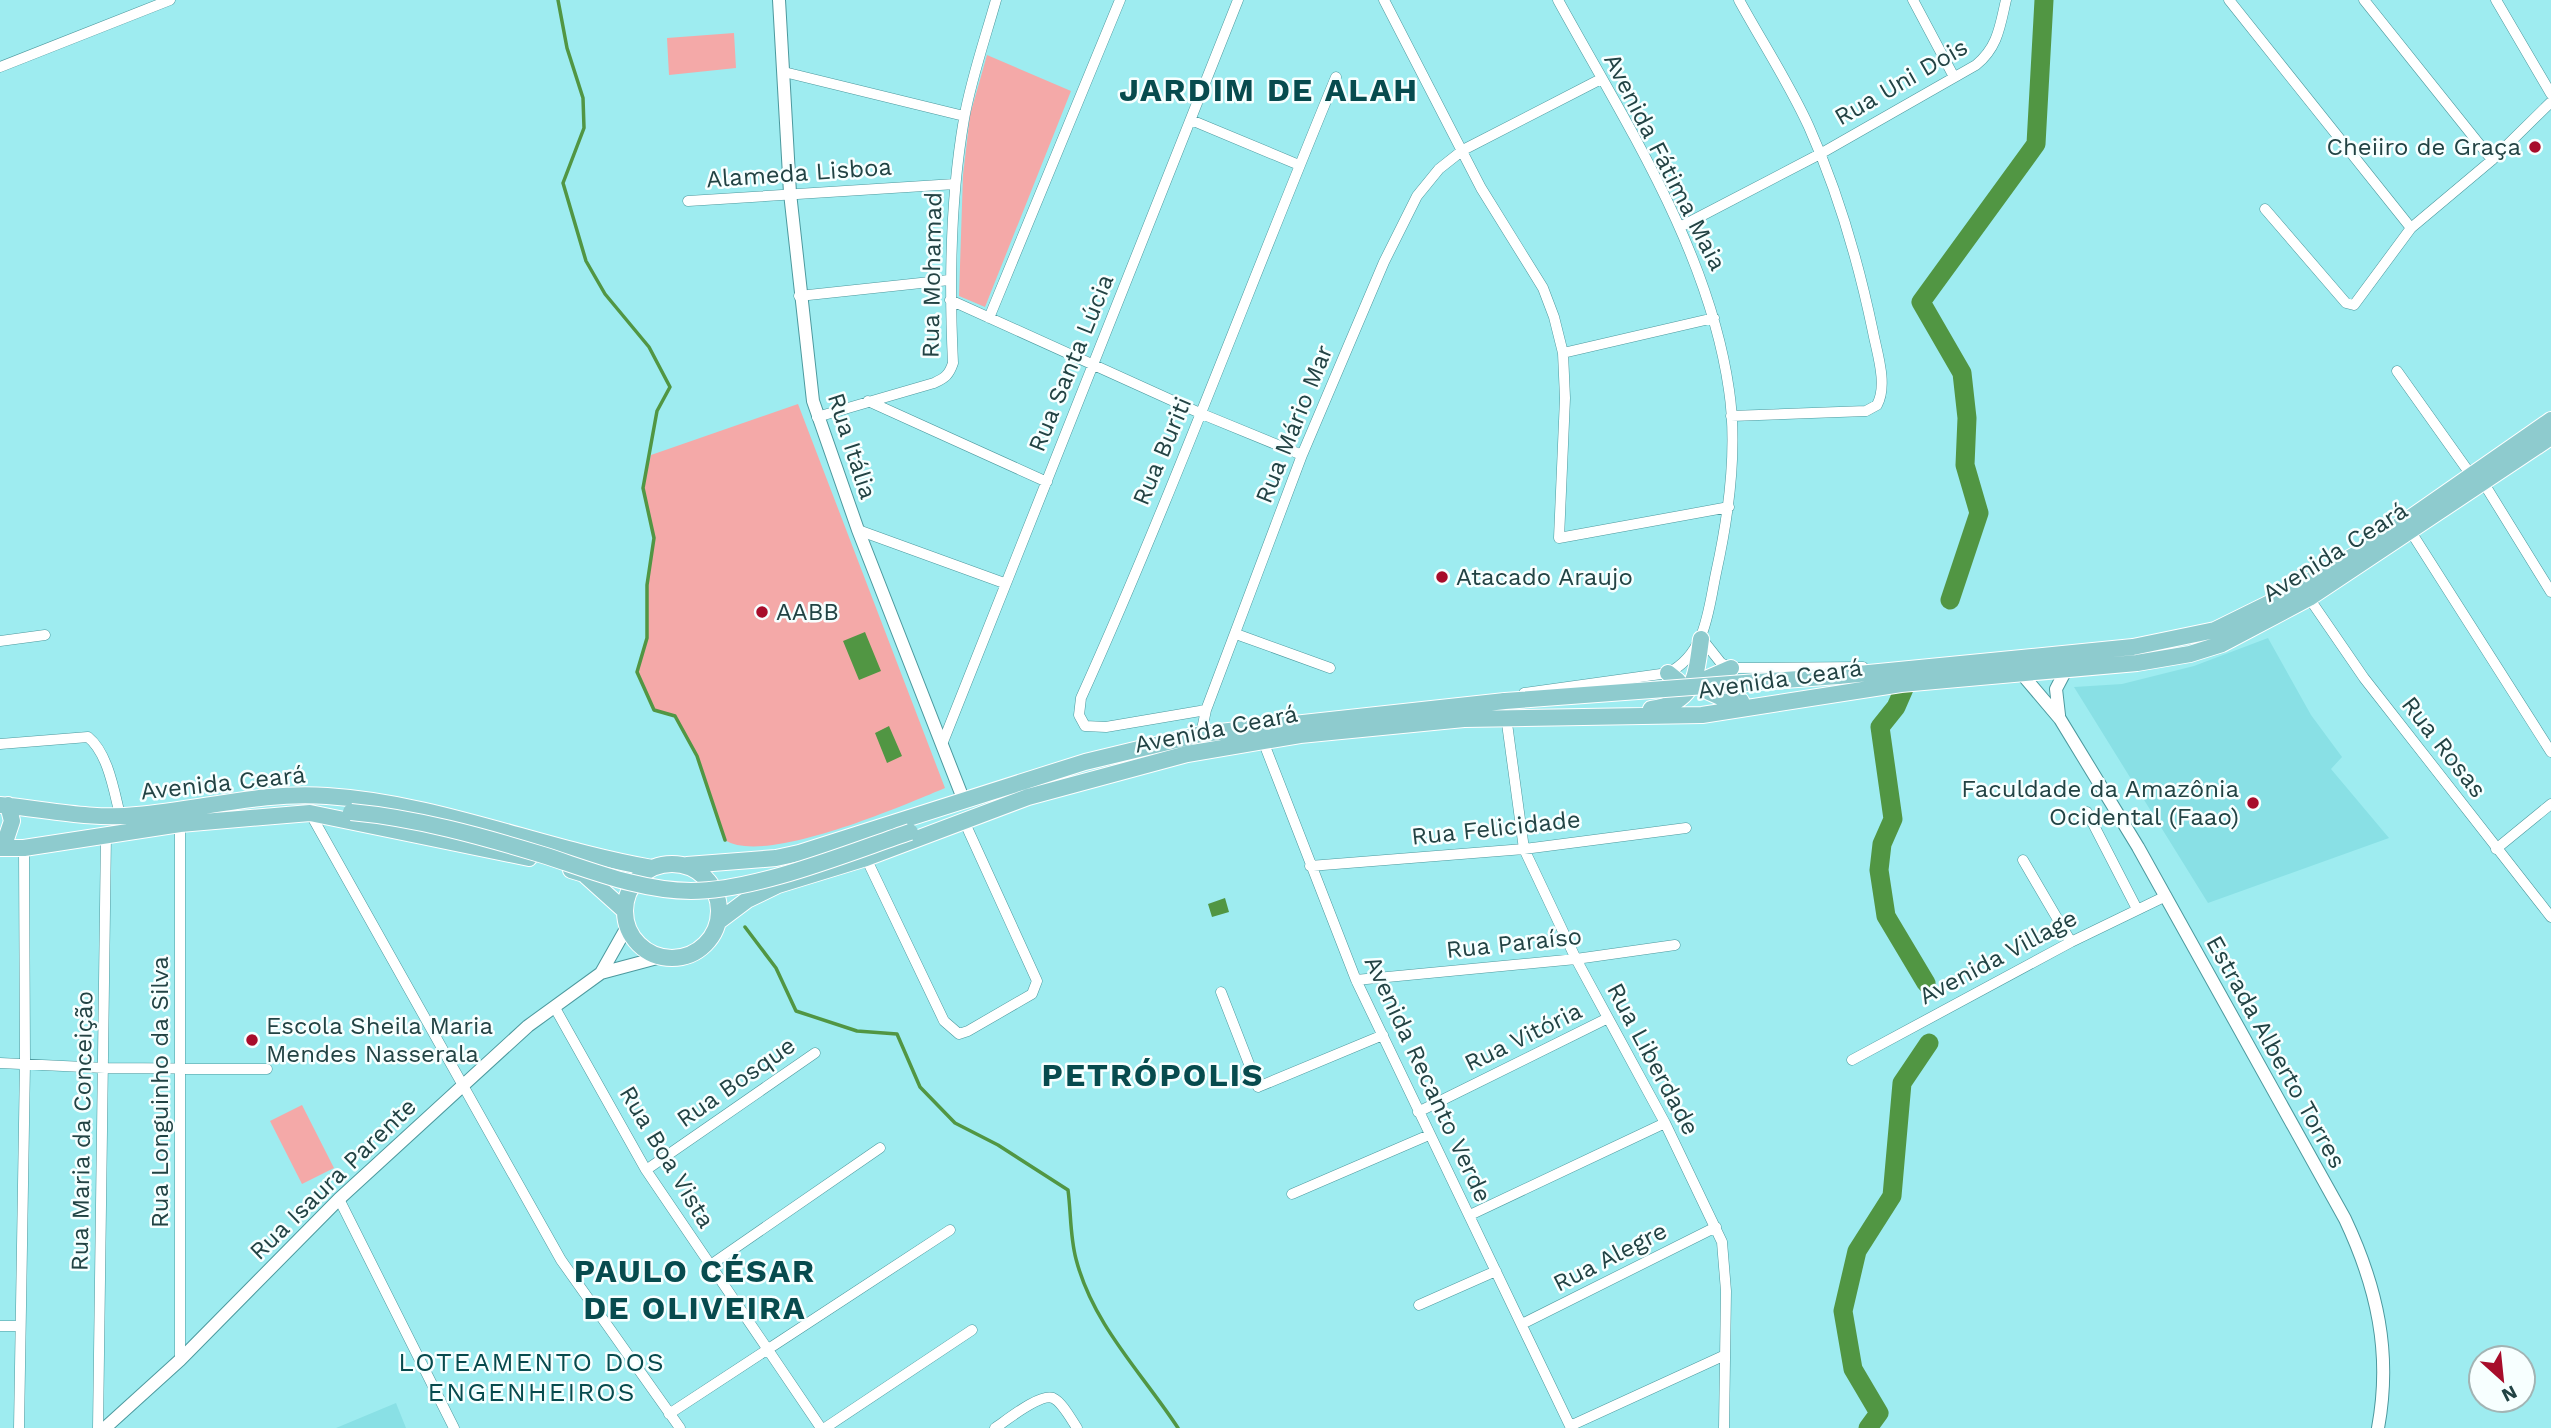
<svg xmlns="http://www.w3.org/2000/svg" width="2551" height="1428" font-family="'Work Sans',sans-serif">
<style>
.built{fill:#89e0e5}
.green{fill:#f4a9a8}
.water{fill:#519643}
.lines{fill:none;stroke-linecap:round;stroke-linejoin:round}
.stream{stroke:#519643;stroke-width:3.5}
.river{stroke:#519643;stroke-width:19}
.minor-casing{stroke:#4c999e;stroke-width:11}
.tertiary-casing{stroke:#4c999e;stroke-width:14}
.primary-casing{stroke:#fff;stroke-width:18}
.minor{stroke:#fff;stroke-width:10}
.tertiary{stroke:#fff;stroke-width:12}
.primary{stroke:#8ecbce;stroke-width:16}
.primary-bridge-casing{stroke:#fff;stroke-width:18;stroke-linecap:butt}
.primary-bridge{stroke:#8ecbce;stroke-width:16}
.poi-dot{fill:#a70d2b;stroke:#f7ffff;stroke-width:2.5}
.labels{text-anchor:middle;stroke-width:5;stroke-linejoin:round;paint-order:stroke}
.street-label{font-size:24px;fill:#224344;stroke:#f7ffff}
.poi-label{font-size:24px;fill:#224344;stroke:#f7ffff;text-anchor:start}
.neighbourhood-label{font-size:26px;letter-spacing:2px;fill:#074b4e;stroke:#f7ffff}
.district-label{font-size:32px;font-weight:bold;letter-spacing:2px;fill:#074b4e;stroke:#f7ffff}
</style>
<rect width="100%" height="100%" fill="#9eecf0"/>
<path class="built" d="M2268 638 2311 715 2342 757 2331 769 2389 838 2208 903 2074 687 2122 684 2194 666Z
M396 1403 406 1428H336Z"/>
<path class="green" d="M734 33 736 68 669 75 667 38Z
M987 55 1071 91 985 307 959 296 963 175 970 115Z
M798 404 945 788C902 806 764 866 725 840L697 756 675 716 654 710 637 672 647 638V585L654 538 643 488 651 455Z
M302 1105 334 1168 302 1184 270 1121Z"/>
<path class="water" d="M865 632 881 671 859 680 843 641Z
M889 726 902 756 887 763 875 733Z
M1225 898 1229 912 1212 917 1208 904Z"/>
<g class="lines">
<path class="stream" d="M558 0 567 48 583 98 584 128 563 183 586 261 605 294 649 347 670 387 657 411 643 488 654 538 647 585V638L637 672 654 710 675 716 697 756 725 840
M745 927 776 968 796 1011 857 1031 897 1034 920 1087 955 1123 998 1145 1068 1190C1071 1212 1070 1237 1076 1259 1093 1325 1142 1373 1178 1428"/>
<path class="river" d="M1950 600 1979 513 1965 465 1967 418 1962 373 1921 302 2036 144 2044 0
M1906 684 1896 707 1880 727 1893 819 1882 844 1879 870 1886 916 1926 983
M1868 1428 1879 1413 1853 1369 1843 1311 1857 1251 1892 1196 1902 1083 1929 1043"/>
<g class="minor-casing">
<path id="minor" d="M1384 0 1481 188 1543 288 1554 317 1563 353 1565 398 1559 538 1729 507
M1913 0 1954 77
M2229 0 2411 228
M2364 0 2492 160
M2496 0 2551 94
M0 67 170 0
M784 72 964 116
M1191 120 1299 165
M688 201 955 184
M2265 209 2346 303 2354 305 2411 228 2492 160 2551 102
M1680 227 1820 154 1976 65C1998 47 2000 26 2006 0
M799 296 949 280
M950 300 1202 414 1302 455
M989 318 1120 0
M1563 353 1714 318
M2397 371 2471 475
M868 401 1047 482
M1731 416 1866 411 1877 405C1888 385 1877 353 1873 332 1858 260 1839 194 1809 127 1789 83 1762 42 1739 0
M817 417 934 383C945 378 949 375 953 363 949 281 950 200 964 119 971 79 985 39 996 0
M2483 482 2551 592
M858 530 1004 583
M2411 532 2551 752
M2309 598 2364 678 2551 917
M1236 634 1330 668
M1702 639 1721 663 1731 668 1863 667
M0 641 45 635
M1524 693 1668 673C1706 654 1708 611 1716 573 1729 514 1738 450 1729 390 1709 250 1625 122 1558 0
M1206 710 1106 727 1085 726 1079 715 1081 698C1173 494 1250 284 1336 77
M1506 716 1524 849 1576 959 1665 1123 1722 1242 1726 1291 1724 1428
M1201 734 1206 710 1302 455 1384 262 1417 196 1439 169 1463 150 1601 79
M1263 741 1356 980 1571 1428
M943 742 1238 0
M0 744 88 737C108 753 114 791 120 815
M2087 812 2137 909
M310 813 561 1260 680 1428
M180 824V1360
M2496 849 2551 804
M866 858 944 1021 959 1034 968 1031 1032 994 1037 981 964 821
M2023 860 2071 942
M1310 866 1524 849 1686 828
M1356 980 1576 959 1675 945
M1221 992 1258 1087 1383 1035
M555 1008 646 1170 821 1428
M1852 1060 2071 942 2166 896
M0 1063 105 1068 267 1069
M1418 1112 1608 1018
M646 1170 815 1053
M1292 1194 1429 1135
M339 1199 454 1428
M1470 1215 1665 1123
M709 1266 880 1148
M1419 1305 1496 1271
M1522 1324 1716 1227
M0 1326H20
M669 1414 950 1230
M1570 1426 1723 1356
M19 1428 25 1063 24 848
M98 1428 106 834
M825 1428 972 1330
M995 1428C1007 1420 1040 1393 1053 1398 1062 1402 1071 1419 1077 1428"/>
</g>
<g class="tertiary-casing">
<path id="tertiary" d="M779 0 790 193 813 401 858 530 964 801
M2021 673 2060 719 2138 847 2345 1219C2377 1287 2392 1353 2378 1428
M2059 715 2056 689 2066 670
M601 973 627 927
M105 1428 180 1360 339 1199 528 1026 601 973 661 957"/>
</g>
<g class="primary-casing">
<path id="primary" d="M1731 668 1708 678 1709 692 1729 701H1741
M1668 673 1678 681V699
M1838 676 2133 647 2215 630 2278 599 2367 548 2551 420
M1651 709C1695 703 1696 677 1701 639
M0 805C45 809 91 820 137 815 200 810 263 791 327 796 438 803 543 849 652 868
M0 848H24L180 824 310 813 529 858
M3 848 12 821 8 805
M625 911a47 47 0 1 1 94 0a47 47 0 1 1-94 0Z
M687 865 776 858 799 853 1085 762 1201 734 1505 701
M571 870 584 874 624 910
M719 921 747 900 778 885 866 858 1028 797 1187 754 1300 735 1464 719 1702 715 1901 684 2137 663 2190 654 2222 644 2309 598 2551 437"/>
</g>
<use href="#minor" class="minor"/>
<use href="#tertiary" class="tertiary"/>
<use href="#primary" class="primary"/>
<g class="primary-bridge-casing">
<path id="primary-bridge" d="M1505 701 1838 676
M351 812C416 818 481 836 543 855 590 870 641 891 691 891 756 891 848 853 910 832"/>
</g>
<use href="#primary-bridge" class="primary-bridge"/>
</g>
<g class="poi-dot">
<circle cx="2535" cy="147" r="7"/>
<circle cx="1442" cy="577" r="7"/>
<circle cx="762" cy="612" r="7"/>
<circle cx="2253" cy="803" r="7"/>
<circle cx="252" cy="1040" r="7"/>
</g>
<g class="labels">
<g class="street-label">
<text transform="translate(1901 82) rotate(-30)" y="8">Rua Uni Dois</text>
<text transform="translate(1665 162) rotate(63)" y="8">Avenida Fátima Maia</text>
<text transform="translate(799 173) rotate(-4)" y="8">Alameda Lisboa</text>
<text transform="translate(932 275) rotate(-89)" y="8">Rua Mohamad</text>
<text transform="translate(1071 363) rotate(-68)" y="8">Rua Santa Lúcia</text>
<text transform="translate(1294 424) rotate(-68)" y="8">Rua Mário Mar</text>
<text transform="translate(852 446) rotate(72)" y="8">Rua Itália</text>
<text transform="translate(1162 451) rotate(-67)" y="8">Rua Buriti</text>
<text transform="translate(2335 552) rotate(-32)" y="8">Avenida Ceará</text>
<text transform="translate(1780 679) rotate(-8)" y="8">Avenida Ceará</text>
<text transform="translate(1216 729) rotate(-11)" y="8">Avenida Ceará</text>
<text transform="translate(2444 747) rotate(52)" y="8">Rua Rosas</text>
<text transform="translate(223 783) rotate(-6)" y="8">Avenida Ceará</text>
<text transform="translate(1496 828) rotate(-6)" y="8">Rua Felicidade</text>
<text transform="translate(1514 943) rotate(-6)" y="8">Rua Paraíso</text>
<text transform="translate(1998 957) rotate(-28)" y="8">Avenida Village</text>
<text transform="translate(1523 1037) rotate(-26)" y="8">Rua Vitória</text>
<text transform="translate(2276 1052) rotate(61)" y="8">Estrada Alberto Torres</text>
<text transform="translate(1653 1059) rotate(62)" y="8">Rua Liberdade</text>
<text transform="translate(1428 1079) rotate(65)" y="8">Avenida Recanto Verde</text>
<text transform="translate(736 1082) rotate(-35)" y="8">Rua Bosque</text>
<text transform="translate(160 1092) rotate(-90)" y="8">Rua Longuinho da Silva</text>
<text transform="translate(82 1131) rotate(-89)" y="8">Rua Maria da Conceição</text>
<text transform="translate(667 1157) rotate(59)" y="8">Rua Boa Vista</text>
<text transform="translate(333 1179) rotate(-44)" y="8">Rua Isaura Parente</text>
<text transform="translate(1610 1257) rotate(-27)" y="8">Rua Alegre</text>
</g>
<g class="poi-label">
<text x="2521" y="155" text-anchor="end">Cheiiro de Graça</text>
<text x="1456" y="585">Atacado Araujo</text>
<text x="776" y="620">AABB</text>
<text x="2239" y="797" text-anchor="end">Faculdade da Amazônia<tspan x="2239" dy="28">Ocidental (Faao)</tspan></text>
<text x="266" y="1034">Escola Sheila Maria<tspan x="266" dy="28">Mendes Nasserala</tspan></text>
</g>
<g class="neighbourhood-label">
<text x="532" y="1371">LOTEAMENTO DOS<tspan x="532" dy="30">ENGENHEIROS</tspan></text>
</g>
<g class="district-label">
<text x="1269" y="101">JARDIM DE ALAH</text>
<text x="1153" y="1086">PETRÓPOLIS</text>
<text x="695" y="1282">PAULO CÉSAR<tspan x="695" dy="37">DE OLIVEIRA</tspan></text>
</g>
</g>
<g transform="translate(2502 1379) rotate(153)"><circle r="33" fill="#f7ffff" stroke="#a2b4b4" stroke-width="2"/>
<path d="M0-5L12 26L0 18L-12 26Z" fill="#a70d2b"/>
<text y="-10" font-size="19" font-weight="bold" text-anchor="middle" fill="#224344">N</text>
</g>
</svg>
